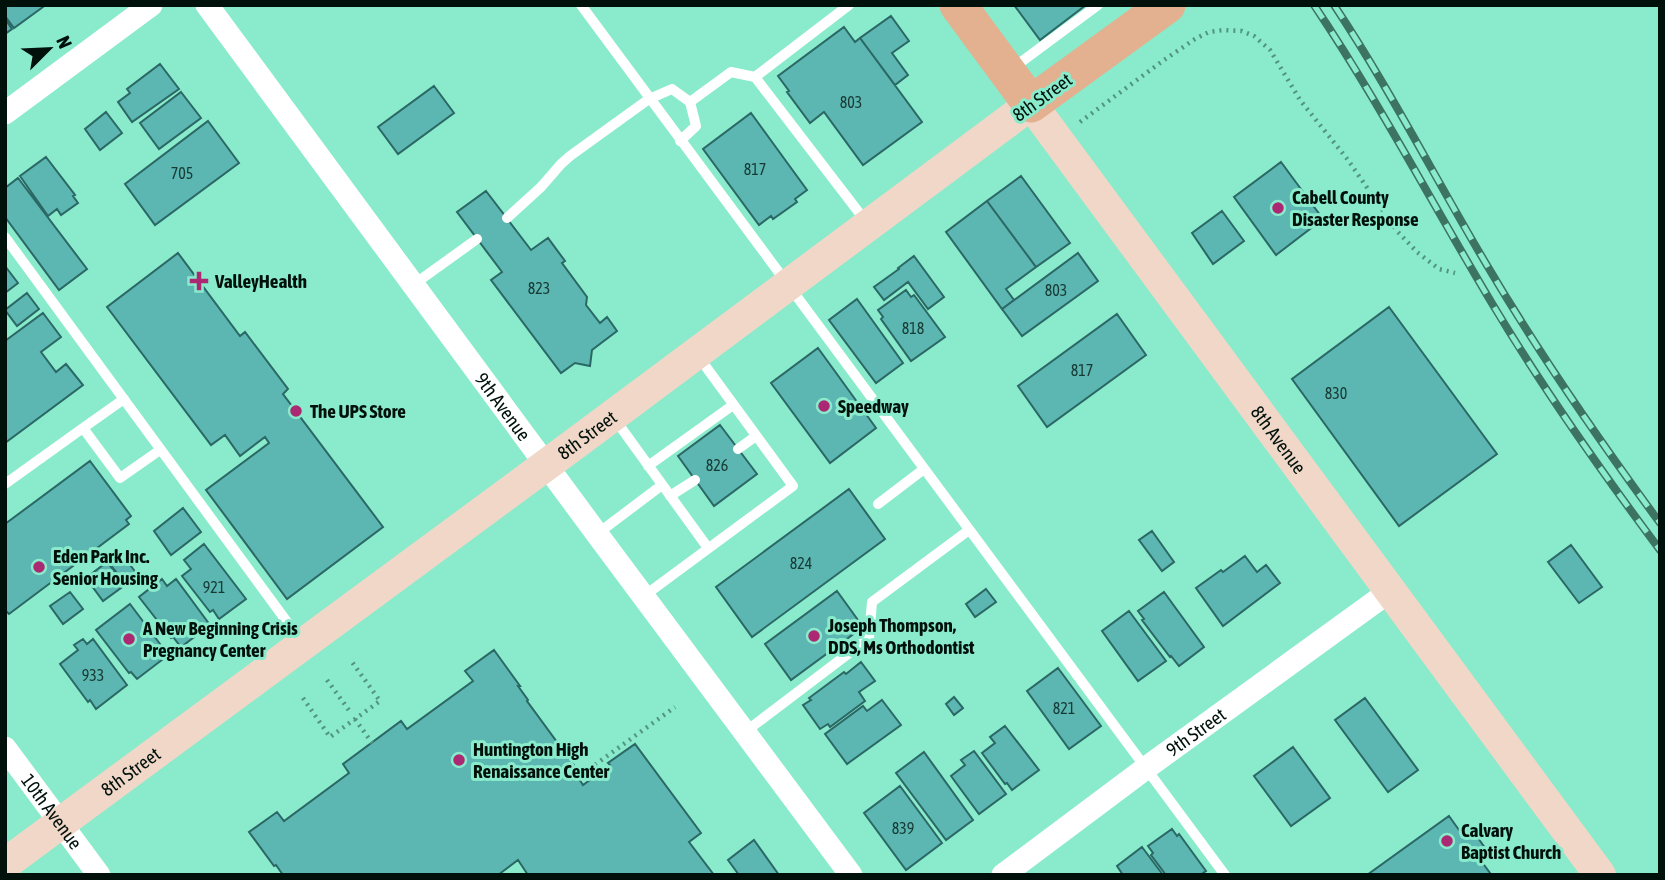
<svg xmlns="http://www.w3.org/2000/svg" width="1665" height="880" font-family="'Asap Condensed',sans-serif">
<style>
.building{fill:#5cb6b1;stroke:#2b6865;stroke-width:2}
.lines{fill:none;stroke-linecap:round;stroke-linejoin:round}
.path{stroke:#53947f;stroke-width:4.5;stroke-dasharray:2 5;stroke-linecap:butt}
.lane{stroke:#fff;stroke-width:10}
.street{stroke:#fff;stroke-width:23}
.secondary{stroke:#f1d7c8;stroke-width:32}
.primary{stroke:#e3b090;stroke-width:37}
.rail-casing{stroke:#3d7361;stroke-width:8}
.rail{stroke:#89ebcb;stroke-width:5;stroke-dasharray:16;stroke-linecap:butt}
.poi-dot{fill:#ab2872;stroke:#89ebcb;stroke-width:2.5}
.labels{text-anchor:middle;stroke-width:6;stroke-linejoin:round;paint-order:stroke}
.number-label{font-size:16px;fill:#173a34}
.street-label{font-size:19px;fill:#00110b;stroke:#89ebcb}
.poi-label{font-size:19px;font-weight:bold;fill:#00110b;stroke:#89ebcb;text-anchor:start}
</style>
<rect width="100%" height="100%" fill="#89ebcb"/>
<path class="building" d="M5 5H42L43 7 14 28 5 16Z
M1014 5H1086L1040 40Z
M891 16 909 41 892 53 908 75 895 85 860 38Z
M5 19 12 29 5 34Z
M844 27 855 42 860 38 922 122 863 165 824 112 810 123 787 92 789 91 778 76Z
M160 64 179 89 132 122 118 102 130 93 127 89Z
M434 86 454 113 398 154 378 127Z
M181 92 201 118 159 149 140 123Z
M106 112 122 133 100 150 85 129Z
M751 113 807 190 795 199 797 202 773 219 771 216 759 225 703 149Z
M208 121 239 163 155 225 125 184Z
M46 157 75 195 73 196 78 203 61 215 57 209 48 216 20 176Z
M1281 162 1323 219 1276 255 1234 197Z
M1021 176 1070 243 1036 267 987 201Z
M18 178 87 269 59 290 5 217V188Z
M486 191 531 250 548 238 565 261 562 263 587 297 586 305 600 323 607 317 617 331 592 350 590 366 575 363 561 373 491 280 502 272 457 212Z
M987 201 1036 267 1006 289 1014 300 1002 309 946 232Z
M1222 211 1244 241 1213 264 1192 233Z
M178 253 240 336 245 332 288 389 283 394 383 527 287 599 206 490 269 443 265 437 240 456 225 435 211 445 107 307Z
M1078 253 1098 281 1022 336 1002 309Z
M914 256 944 297 928 309 908 282 884 300 874 287 899 269 898 268Z
M5 266 18 283 5 293Z
M906 290 911 297 914 295 945 337 911 361 881 319 883 317 878 310Z
M27 293 39 309 17 326 5 310Z
M857 299 903 363 876 383 829 320Z
M1389 307 1497 454 1399 526 1292 379Z
M43 313 61 337 41 352 56 372 66 364 83 385 5 443V341Z
M1117 314 1146 355 1047 427 1018 386Z
M818 348 876 428 830 463 771 383Z
M720 425 757 474 714 506 678 456Z
M90 461 131 516 126 520 129 524 9 614 5 610V524Z
M849 489 885 539 752 637 716 587Z
M183 508 201 532 171 555 154 531Z
M1152 531 1174 562 1162 571 1139 540Z
M204 544 246 599 219 619 213 610 210 612 182 576 191 569 184 560Z
M1571 545 1602 587 1579 603 1548 562Z
M121 553 137 574 125 583 108 562Z
M1245 556 1257 572 1266 565 1280 583 1223 626 1196 588 1221 570 1223 572Z
M107 562 125 585 103 601 86 578Z
M162 579 167 586 176 579 210 625 181 647 173 637 171 638 139 597Z
M986 589 996 602 975 617 966 604Z
M837 591 863 627 791 680 765 644Z
M70 592 83 609 63 624 50 606Z
M1164 592 1204 647 1179 666 1171 656 1170 657 1142 620 1144 619 1138 611Z
M130 604 163 648H162L167 656 137 679 131 672 129 673 96 630Z
M1129 611 1166 661 1138 681 1102 631Z
M83 639 87 644 93 639 127 685 96 709 90 700 88 702 60 664 78 650 74 645Z
M494 650 520 686H518L528 700 527 701 579 772 576 774 583 785 610 765 608 763 635 744 701 833 689 842 714 875H528L518 860 498 875H283L276 865 274 866 249 832 277 812 284 821 349 773 343 764 401 721 407 729 473 681 465 671Z
M861 662 875 681 859 692 865 701 830 727 828 724 820 729 803 705 811 700 809 698 844 672 846 674Z
M1058 668 1101 726 1069 749 1027 691Z
M954 697 963 708 954 715 946 704Z
M1365 698 1418 770 1388 792 1335 720Z
M882 700 901 725 847 764 825 734 863 706 867 711Z
M1005 726 1039 770 1012 790 1007 783 1005 784 982 753 995 743 990 737Z
M1293 747 1330 798 1291 826 1254 776Z
M974 751 1006 794 979 814 951 776 965 765 961 760Z
M924 752 973 820 946 840 896 773Z
M900 786 942 843 906 870 864 813Z
M1449 816 1459 830 1468 824 1488 852 1479 858 1490 873 1487 875H1367Z
M1172 829 1177 836 1179 834 1206 871 1200 875H1166L1151 855 1153 853 1148 846Z
M754 840 779 875H739L728 860Z
M1142 847 1163 875H1123L1117 866Z"/>
<g class="lines">
<path class="path" d="M1080 122 1164 60 1195 39 1209 32 1224 30 1242 31 1254 36 1270 50 1300 100 1348 160 1397 231 1417 252 1439 269 1455 273
M327 680 351 713
M303 698 330 737 380 701 352 662
M355 719 372 743
M578 777 675 707"/>
<path class="lane" d="M581 5 1225 875
M849 5 755 77 867 223
M1013 68 1098 5
M680 141 696 126 690 102
M507 218 541 187 561 164 570 156 649 99 672 89 690 102 731 72 755 77
M5 237 301 641
M413 285 477 239
M124 399 83 428 120 478 160 450
M614 418 708 548
M738 449 756 436
M648 466 733 405
M5 484 83 428
M670 496 695 480
M878 504 924 469
M597 534 662 485
M644 596 793 486 698 356
M745 732 869 638 872 602 969 530"/>
<g class="street">
<path id="s1" d="M207 5 597 534 851 875"/>
<path d="M5 113 151 5"/>
<path id="s2" d="M5 748 99 875"/>
<path id="s3" d="M1003 875 1146 768 1390 591"/>
</g>
<path class="secondary" id="s4" d="M5 864 580 440 1031 104 1600 875"/>
<path class="primary" d="M958 5 1031 104 1167 5"/>
<g class="rail-casing">
<path id="rail" d="M1314 5C1379 102 1433 205 1493 305 1544 390 1601 471 1660 550
M1334 5C1390 89 1436 180 1488 267 1540 355 1599 440 1660 523"/>
</g>
<use href="#rail" class="rail"/>
</g>
<g class="poi-dot">
<circle cx="1278" cy="208" r="7"/>
<path d="M195.5 270.5h7v7h7v7h-7v7h-7v-7h-7v-7h7z"/>
<circle cx="824" cy="406" r="7"/>
<circle cx="296" cy="411" r="7"/>
<circle cx="39" cy="567" r="7"/>
<circle cx="814" cy="636" r="7"/>
<circle cx="129" cy="639" r="7"/>
<circle cx="459" cy="760" r="7"/>
<circle cx="1447" cy="841" r="7"/>
</g>
<g class="labels">
<g class="number-label">
<text x="851" y="108">803</text>
<text x="755" y="175">817</text>
<text x="182" y="179">705</text>
<text x="539" y="294">823</text>
<text x="1056" y="296">803</text>
<text x="913" y="334">818</text>
<text x="1082" y="376">817</text>
<text x="1336" y="399">830</text>
<text x="717" y="471">826</text>
<text x="801" y="569">824</text>
<text x="214" y="593">921</text>
<text x="93" y="681">933</text>
<text x="1064" y="714">821</text>
<text x="903" y="834">839</text>
</g>
<g class="street-label">
<text transform="translate(1042 97) rotate(-36)" y="7">8th Street</text>
<text dy="7" stroke="none"><textPath href="#s1" startOffset="499">9th Avenue</textPath></text>
<text dy="7" stroke="none"><textPath href="#s4" startOffset="723">8th Street</textPath></text>
<text dy="7" stroke="none"><textPath href="#s4" startOffset="1694">8th Avenue</textPath></text>
<text dy="7" stroke="none"><textPath href="#s3" startOffset="240">9th Street</textPath></text>
<text dy="7" stroke="none"><textPath href="#s4" startOffset="156">8th Street</textPath></text>
<text dy="7" stroke="none"><textPath href="#s2" startOffset="79">10th Avenue</textPath></text>
</g>
<g class="poi-label">
<text x="1292" y="204">Cabell County<tspan x="1292" dy="22">Disaster Response</tspan></text>
<text x="215" y="288">ValleyHealth</text>
<text x="838" y="413">Speedway</text>
<text x="310" y="418">The UPS Store</text>
<text x="53" y="563">Eden Park Inc.<tspan x="53" dy="22">Senior Housing</tspan></text>
<text x="828" y="632">Joseph Thompson,<tspan x="828" dy="22">DDS, Ms Orthodontist</tspan></text>
<text x="143" y="635">A New Beginning Crisis<tspan x="143" dy="22">Pregnancy Center</tspan></text>
<text x="473" y="756">Huntington High<tspan x="473" dy="22">Renaissance Center</tspan></text>
<text x="1461" y="837">Calvary<tspan x="1461" dy="22">Baptist Church</tspan></text>
</g>
</g>
<rect width="1665" height="880" fill="none" stroke="#00110b" stroke-width="14"/>
<g transform="translate(49 49) rotate(66)" stroke="#89ebcb" stroke-width="5" paint-order="stroke">
<path d="M0-5L12 26L0 18L-12 26Z" fill="#00110b"/>
<text y="-10" font-size="19" font-weight="bold" text-anchor="middle" fill="#00110b">N</text>
</g>
</svg>
